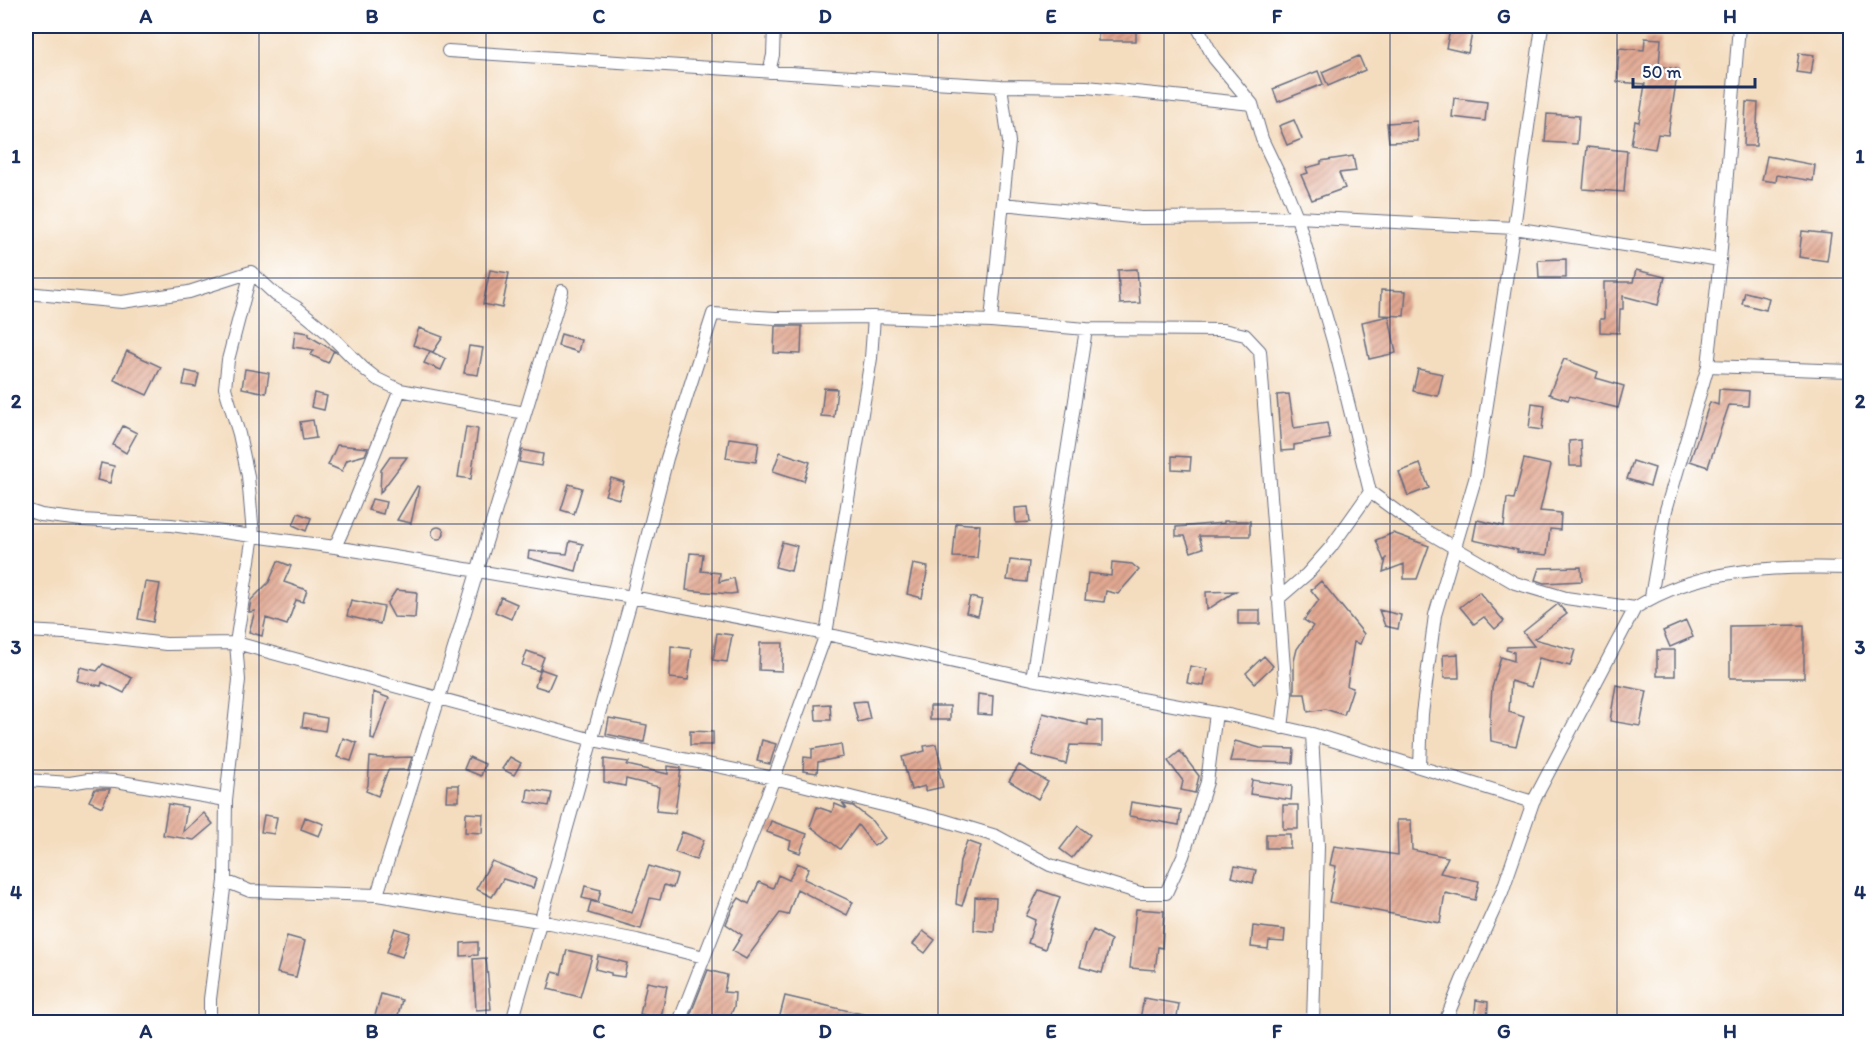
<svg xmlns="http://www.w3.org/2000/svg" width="1876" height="1048" font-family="Itim,sans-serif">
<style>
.building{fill:url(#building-hatch)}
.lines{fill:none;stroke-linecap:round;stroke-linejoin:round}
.street-casing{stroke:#676c80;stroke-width:14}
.street{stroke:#fff;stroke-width:12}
.grid{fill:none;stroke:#1b2f5e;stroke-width:1.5;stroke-opacity:0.55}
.neatline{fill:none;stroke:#1b2f5e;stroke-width:2}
.grid-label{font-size:20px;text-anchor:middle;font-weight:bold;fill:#1b2f5e}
</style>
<defs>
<pattern id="building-hatch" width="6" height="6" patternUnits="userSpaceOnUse" patternTransform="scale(1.5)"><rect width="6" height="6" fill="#e2a891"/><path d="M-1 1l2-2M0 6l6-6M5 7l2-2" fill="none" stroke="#b6897a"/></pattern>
</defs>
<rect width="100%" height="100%" fill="#fff"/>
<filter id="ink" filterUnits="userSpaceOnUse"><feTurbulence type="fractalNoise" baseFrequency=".0167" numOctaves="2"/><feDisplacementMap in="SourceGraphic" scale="12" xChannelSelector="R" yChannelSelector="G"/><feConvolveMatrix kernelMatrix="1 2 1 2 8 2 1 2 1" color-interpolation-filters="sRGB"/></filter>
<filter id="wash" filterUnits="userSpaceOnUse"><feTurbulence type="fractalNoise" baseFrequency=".008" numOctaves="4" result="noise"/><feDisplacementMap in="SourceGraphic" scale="24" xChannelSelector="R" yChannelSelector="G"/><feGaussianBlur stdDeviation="1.35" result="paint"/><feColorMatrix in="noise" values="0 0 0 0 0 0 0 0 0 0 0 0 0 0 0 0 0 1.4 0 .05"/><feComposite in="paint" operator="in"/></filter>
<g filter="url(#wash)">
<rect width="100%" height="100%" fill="#f4ddbf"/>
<g id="blocks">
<path class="building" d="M1098 26H1136V41H1098Z
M1451 26 1473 29 1468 53 1446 48Z
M1645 38 1661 39 1659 66 1678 69 1668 135 1658 134 1655 149 1631 145 1635 121 1639 122 1645 84 1617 82 1619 48 1644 50Z
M1799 53 1814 55 1811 74 1796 72Z
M1359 56 1365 70 1328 86 1322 72Z
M1318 71 1323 84 1278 102 1273 89Z
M1454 98 1487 102 1485 121 1452 117Z
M1746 102 1758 103 1756 146H1744Z
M1547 114 1579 116 1577 144 1545 142Z
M1294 120 1302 139 1287 145 1279 126Z
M1417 121 1418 141 1389 142 1387 123Z
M1587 147 1627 151 1624 192 1583 189Z
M1353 156 1356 171 1339 173 1345 188 1312 200 1301 175 1308 173 1306 168 1321 164V161Z
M1767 156 1815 165 1813 181 1777 175 1776 182 1762 180Z
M1802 231 1831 234 1827 261 1799 257Z
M1566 259V278H1539L1538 260Z
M1137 269 1140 303 1120 304 1118 270Z
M490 270 509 273 502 308 483 304Z
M1636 270 1665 277 1658 305 1623 296V309H1620L1619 333 1600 332V319H1604V282H1633Z
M1381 290 1406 291 1404 316 1380 315Z
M1745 292 1769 298 1766 310 1742 304Z
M1389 316 1396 353 1369 359 1362 322Z
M775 326H802L801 354 774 353Z
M419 328 443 337 433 352 413 345Z
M295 331 309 333V336L336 352H333L328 363 311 355 314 350 293 347Z
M561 334 581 340 578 352 558 346Z
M469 346 483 348 478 375 464 373Z
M127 351 161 367 147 395 114 380Z
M430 351 446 359 441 370 424 363Z
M1564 359 1598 372 1596 378 1624 386 1618 408 1570 396 1568 400 1549 394Z
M245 369 269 373 266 393 242 388Z
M1418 369 1443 374 1438 396 1413 391Z
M186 371 199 374 196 387 183 385Z
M824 388 837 389 834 417 821 416Z
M1719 389 1749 391 1748 406 1729 405 1708 467 1690 461 1710 402 1718 405Z
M314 393 327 396 324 410 311 407Z
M1289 394 1294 428 1327 423 1330 439 1294 445V450L1281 451 1277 395Z
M1532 403 1545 405 1542 430 1529 428Z
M313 420 316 438 303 440 300 422Z
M123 426 137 433 126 453 113 445Z
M466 427 478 429 471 479 458 477Z
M729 438 759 442 756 462 726 458Z
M1581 440 1582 466H1570L1569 441Z
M337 445 368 448 365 455 347 460 342 471 328 465Z
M522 450 543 454 541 466 519 462Z
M780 452 810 462 804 481 773 471Z
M1172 456 1191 457 1190 470 1172 469Z
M390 457H407L380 493 381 470Z
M1524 459 1551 465 1540 511 1561 513 1560 530 1550 529 1547 555 1517 552 1518 550 1473 540 1477 520 1504 526 1507 498 1514 499Z
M1633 461 1655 468 1650 486 1627 479Z
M101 463 114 466 110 483 97 480Z
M1420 464 1429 488 1408 496 1399 472Z
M611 478 624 482 619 499 605 495Z
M569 484 582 488 574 514 561 510Z
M417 486 419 487 411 523 397 520Z
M372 499 386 502 383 514 368 510Z
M1028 507 1030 522 1016 523 1015 508Z
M298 513 311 518 306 531 293 525Z
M1224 521H1250V536H1199L1203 548 1191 552 1185 536H1176V527L1224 523Z
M956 523 980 525 977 558 953 557Z
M432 533a6 6 0 1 1 12 0a6 6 0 1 1-12 0Z
M1393 533 1429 546 1417 579H1404V564L1383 572 1386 559 1384 561 1376 540Z
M570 541 583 544 576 571 528 558 529 551 567 554Z
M782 542 797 546 791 571 775 567Z
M690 553 703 554 701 571 720 573 719 582 734 578 737 593 730 594 686 590Z
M1010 560 1029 562 1027 582 1007 580Z
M278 561 291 566 284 582 307 590 303 602 296 600 287 625 266 618 262 636 249 632 255 611 249 612 251 600 269 582Z
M1112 562 1132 564 1139 570 1118 594 1106 591 1104 602 1085 600 1088 573 1111 576Z
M913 564 928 567 922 598 907 594Z
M1581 567 1582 581 1544 583 1535 580 1539 568Z
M1321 581 1364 634 1360 644 1354 642 1347 686 1353 688 1344 715 1325 709 1308 712 1305 694H1294V661L1297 649 1313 626 1304 620 1319 600 1311 590Z
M145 582 160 584 153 622 138 619Z
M396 590 417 592 415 618 394 617 387 604Z
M1236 591 1207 610 1206 592Z
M1479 592 1504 621 1495 629 1484 617 1474 624 1460 607Z
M501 597 517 604 511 619 495 612Z
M970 597 982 600 978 616 966 613Z
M351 600 384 607 380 624 347 616Z
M1558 604 1567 614 1534 639 1575 650 1570 666 1539 658 1531 687 1511 681 1509 712 1524 717 1516 746 1491 741 1490 716 1492 688 1501 657 1514 661V652L1506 650 1507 647 1534 646 1523 632Z
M1238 610H1260V624H1238Z
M1379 610 1401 615 1398 629 1385 626Z
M1686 621 1693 637 1670 647 1663 631Z
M1804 625V678H1730V626Z
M717 633 732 635 727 662 713 660Z
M760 643H783L782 671 759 670Z
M671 646 692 649 688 680 670 678Z
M1657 650H1675V676H1657Z
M527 651 544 657 539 671 522 665Z
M1458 654 1459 678H1444L1443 655Z
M1264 656 1273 666 1255 683 1246 673Z
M103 664 132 678 124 693 102 682 101 686 77 681 80 667 97 671Z
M1190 666 1207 669 1204 686 1187 683Z
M541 669 555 674 548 690 535 686Z
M1616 685 1647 691 1640 726 1610 721Z
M373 692 389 698 374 740 371 739Z
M978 694 993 696 992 715 977 714Z
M866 701 870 719 858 722 853 702Z
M830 704 831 720H816L815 705Z
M930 706H950V720H930Z
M1043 713 1088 725V720L1102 721V746L1070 745 1066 764 1032 755Z
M304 714 327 718 325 731 302 727Z
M609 718 647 725 644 742 606 734Z
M690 731 713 732V745H690Z
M343 738 357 743 351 761 337 757Z
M762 740 776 744 770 764 757 761Z
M1235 741 1260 748 1294 749 1293 763 1230 761Z
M841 744 843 757 818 762 817 773 803 771 804 757 812 758V749Z
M936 744 942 768H938L943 787 925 791V786L911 790 902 757 925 751 924 746Z
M1180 751 1199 776 1195 793 1181 790 1183 781 1168 761Z
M370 757 381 758 412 757 408 770H388L378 796 366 791 368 785Z
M469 757 485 764 481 776 464 769Z
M510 757 521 763 514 775 502 769Z
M604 759 629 762 627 765 668 774V766L681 768 675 813 656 811 659 787 626 779 625 786 604 782Z
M1019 765 1048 782 1038 799 1009 781Z
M1252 780 1292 786 1291 800 1250 794Z
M447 785H459V801H446Z
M95 789H110L102 807 89 801Z
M528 789 552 793 549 806 526 802Z
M1131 802 1181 810 1179 825 1129 816Z
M168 804 187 807 183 832 204 813 213 824 194 840 163 835Z
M835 804 847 809 843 804 853 806 872 821 885 838 874 846 858 825 840 849 810 826 817 807 832 812Z
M1283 805H1298V829H1283Z
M466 813 483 814 482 833 465 832Z
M264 815 277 817 274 834 261 832Z
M305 817 324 824 319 836 301 829Z
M1397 820H1411L1412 850 1448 857 1440 873 1479 881 1475 900 1445 893 1440 923 1329 902 1336 866 1330 865 1334 846 1398 855Z
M771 821 807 834 800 853 789 849 791 841 767 832Z
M1078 826 1090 835 1072 858 1060 849Z
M682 832 704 840 696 860 675 852Z
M1266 834H1290V848H1266Z
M967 841 981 846 962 906 956 904 960 861Z
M492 861 536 879 533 888 503 879 492 897 476 889Z
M797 863 809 868 804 879 853 902 847 915 797 889 788 915 780 913 746 959 732 951 742 935 726 924 733 907 739 898 749 904 759 882 773 888 778 875 789 880Z
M649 866 677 875 673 888 664 885 660 900 650 898 641 929 588 913 591 901 632 913Z
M1235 866 1256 870 1253 883 1232 877Z
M585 886 601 890 598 902 582 898Z
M1039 890 1060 897 1049 929H1051L1045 949 1028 943 1035 920 1026 916Z
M975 897 996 898 994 932 974 930Z
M1136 909 1164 911 1162 948 1158 947 1155 970 1130 968Z
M1253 926 1285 930 1284 942 1269 941 1268 949 1251 947Z
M395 928 410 933 402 957 387 952Z
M1093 930 1111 940 1102 973 1080 967 1086 944Z
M923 931 935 940 925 953 913 944Z
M287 936 305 941 296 977 277 973Z
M478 942V955L461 956V943Z
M567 950 592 956 580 997 548 989 553 972 561 974Z
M598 956 627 963 624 977 611 975V973L595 969Z
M486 958 491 1009 476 1010 473 959Z
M708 970 727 975 724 992 735 993 734 1007 727 1023H697L689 1018Z
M647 982 667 986 661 1018 640 1014Z
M381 994 402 1000 396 1023H373Z
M785 996 875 1017 874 1023H778Z
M1144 998 1179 1004 1176 1023H1159L1140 1019Z
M1476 1000 1488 1002 1487 1023H1474Z"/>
</g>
</g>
<g filter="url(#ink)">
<use href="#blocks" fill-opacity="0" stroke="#676c80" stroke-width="1.5"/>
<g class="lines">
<g class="street-casing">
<path id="street" d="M1197 26 1214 58 1252 104 1262 139 1285 187 1297 217 1333 341 1370 492 1414 524 1515 583 1566 598 1635 608
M448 51 899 80 1001 86 1087 87 1252 104
M769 72 773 55 774 26
M1003 204 1141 218 1297 217 1514 228 1720 260
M251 272 276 295 296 307 329 334 363 368 377 379 400 390 525 413
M26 293 122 302 189 292 251 272
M991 321 1009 142 1001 86
M1708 366 1850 371
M26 510 41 515 82 520 171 525 335 547 632 597 826 634 1032 679 1233 716 1312 734 1533 802
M335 547 349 516 400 390
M1651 597 1666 510 1708 366 1720 260 1739 26
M1278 599 1307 574 1331 547 1370 492
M26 631 83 634 166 644 236 643 593 740 774 778 943 820 996 836 1050 865 1140 893H1166L1183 856 1207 782 1216 713
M1032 679 1086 329
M1312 734 1318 846 1313 1022
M1420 766 1422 714 1435 615 1476 476 1514 228 1542 26
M26 780 70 783 88 780 116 781 226 800
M225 881 250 891 377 895 539 921 637 940 704 957
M377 895 439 698 562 291
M210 1022V999L225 881 226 800 239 680 236 643 253 535 248 476 239 434 225 388 228 360 251 272
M512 1022 632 597 667 458 713 314 776 318 874 317 991 321 1086 329 1223 330 1245 335 1260 351 1286 694 1282 728
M679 1022 774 778 826 634 871 358 874 317
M1445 1022 1462 980 1502 892 1533 802 1635 608C1698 567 1778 566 1850 568"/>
</g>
<use href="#street" class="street"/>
</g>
</g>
<path class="grid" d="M259 26V1022M486 26V1022M712 26V1022M938 26V1022M1164 26V1022M1390 26V1022M1617 26V1022M26 278H1850M26 524H1850M26 770H1850"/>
<rect width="1876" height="1048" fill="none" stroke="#fff" stroke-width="66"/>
<path d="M1633 78v9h122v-9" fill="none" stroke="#1b2f5e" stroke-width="3"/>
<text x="1642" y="78" font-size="18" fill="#1b2f5e" stroke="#ffffff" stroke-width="4.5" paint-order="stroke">50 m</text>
<rect x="33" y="33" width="1810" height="982" class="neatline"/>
<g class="grid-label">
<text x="146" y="23">A</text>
<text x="372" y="23">B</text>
<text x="599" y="23">C</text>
<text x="825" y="23">D</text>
<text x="1051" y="23">E</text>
<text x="1277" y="23">F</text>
<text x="1504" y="23">G</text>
<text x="1730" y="23">H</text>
<text x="16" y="163">1</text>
<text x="1860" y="163">1</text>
<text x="16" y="408">2</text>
<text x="1860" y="408">2</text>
<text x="16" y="654">3</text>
<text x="1860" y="654">3</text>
<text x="16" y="899">4</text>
<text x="1860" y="899">4</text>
<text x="146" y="1038">A</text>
<text x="372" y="1038">B</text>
<text x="599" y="1038">C</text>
<text x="825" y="1038">D</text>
<text x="1051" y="1038">E</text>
<text x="1277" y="1038">F</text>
<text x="1504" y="1038">G</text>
<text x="1730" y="1038">H</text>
</g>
</svg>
